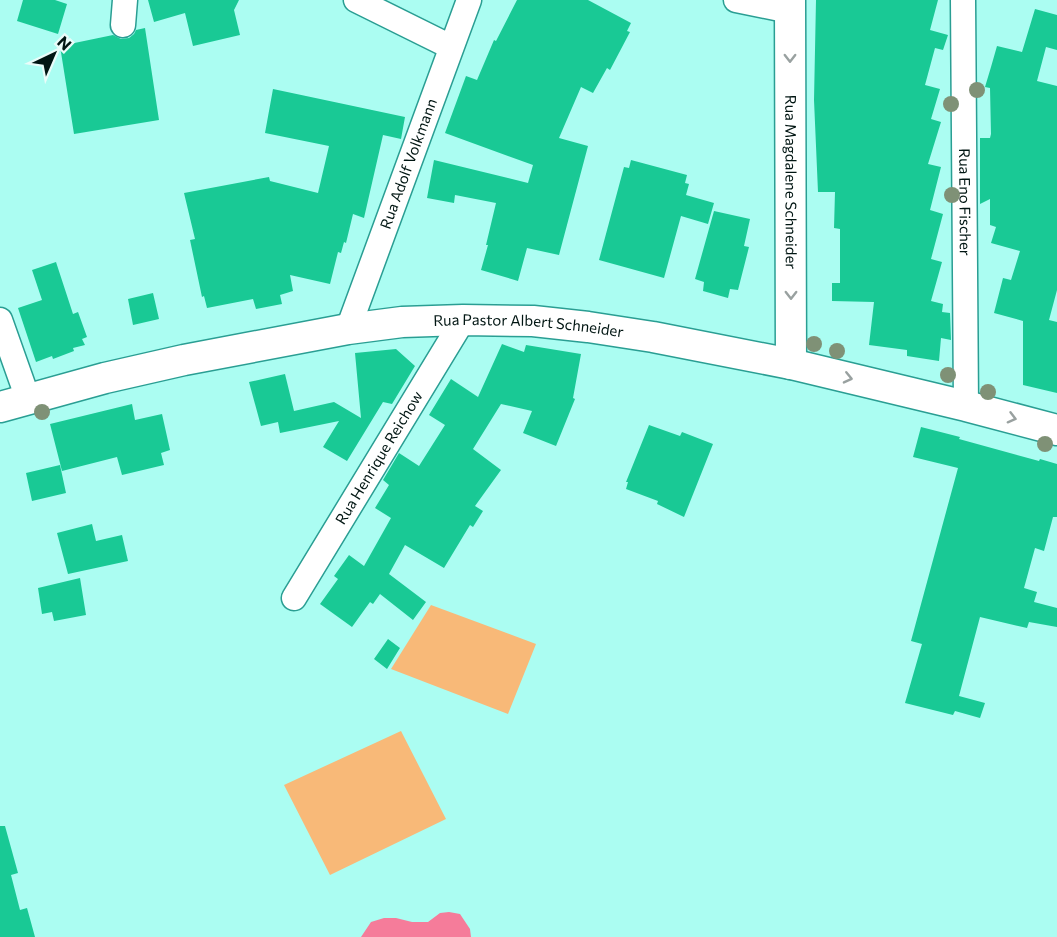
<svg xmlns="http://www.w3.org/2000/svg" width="1057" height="937" font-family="Commissioner,sans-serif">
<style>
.green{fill:#f8b978}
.water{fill:#f57c9a}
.building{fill:#19c995}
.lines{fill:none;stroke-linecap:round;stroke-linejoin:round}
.minor-casing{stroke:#2a9e93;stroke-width:27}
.major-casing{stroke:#2a9e93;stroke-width:33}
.minor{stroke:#fff;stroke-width:24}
.major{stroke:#fff;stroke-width:30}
.tree{fill:#7f9176}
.oneway{stroke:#99a1a0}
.labels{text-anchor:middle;stroke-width:5;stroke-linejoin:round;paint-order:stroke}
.street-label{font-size:15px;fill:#001512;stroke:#e9fcf9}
</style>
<rect width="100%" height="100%" fill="#abfdf2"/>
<path class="green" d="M431 605 536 644 508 714 391 669Z
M401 731 446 819 330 875 284 785Z"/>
<path class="water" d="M449 912 460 914 470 929 471 937H361L371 922 384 918H396L412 922H428L440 913Z"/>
<path class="building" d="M23 0H55L67 4 58 34 17 21Z
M148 0H239L234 10 240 35 193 46 185 13 154 22Z
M517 0H588L631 23 627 31 630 32 610 70 607 68 593 93 581 87 559 138 588 146 559 255 527 248 518 281 481 270 488 245H486L496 203 455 195 454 203 427 198 434 160 528 183 533 165 445 133 466 76 477 80 494 40 496 41Z
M816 0H938L930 30 948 35 943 50 935 48 925 85 940 89 931 119 941 122 928 164 941 167 930 210 943 214 931 259 942 262 931 301 943 304 942 312 950 313 951 340 941 338 939 361 907 356V350L869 345 874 302 832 301V283H840V229L834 228 835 192H818L814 100Z
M1035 9 1057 15V50L1046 47 1037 81 1057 86V290L1049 320 1057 322V393L1023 385V321L994 313 1003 278 1011 280 1020 251 991 243 996 227 990 225V199L980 204V138H990L991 134 990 88 985 87 991 67 997 46 1022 52Z
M145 28 159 120 74 134 60 46 113 35 121 39 129 38 134 34 136 30Z
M273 89 405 117 401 139 383 135 364 218 353 214 346 243 344 242 341 253 338 252 330 284 290 275 293 291 280 295 282 304 256 309 253 299 207 308 204 296 202 297 190 240 195 239 184 193 269 177 270 181 318 193 329 146 265 133Z
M631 160 687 175 685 183 689 184 686 195 714 203 708 224 681 216 664 278 599 260 624 167 629 168Z
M714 211 750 219 744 246 749 247 738 290 730 289 728 298 703 291 704 282 695 279Z
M56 262 73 314 78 312 87 337 82 339 85 345 73 348 74 351 53 359 52 356 36 362 18 308 42 300 32 270Z
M153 293 159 319 133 325 128 299Z
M502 344 524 352 526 345 581 354 573 398 575 399 556 446 523 433 532 411 501 404 473 449 501 470 475 506 483 511 473 527 470 525 444 568 405 545 389 574 426 602 413 620 380 594 373 604 370 602 352 627 320 604 338 579 334 576 349 555 364 566 391 518 375 508 389 485 383 480 399 453 419 466 445 425 429 415 451 379 478 397Z
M396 349 415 366 392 404 383 402 347 461 323 447 339 421 280 433 278 422 261 426 249 382 285 374 294 411 334 402 361 418 355 353Z
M132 404 135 420 162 414 170 450 161 453 164 465 122 475 117 457 62 471 50 424Z
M649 425 680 436 682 432 713 444 684 517 657 504 658 501 626 489 628 482H626Z
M921 427 960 437 959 439 1039 461 1040 459 1057 464V517H1053L1044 551 1035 548 1024 588 1037 592 1034 602 1057 608V627L1029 622 1027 628 980 617 959 696 985 703 980 718 955 711 953 715 905 703 922 644 911 641 958 468 913 457Z
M60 465 66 493 32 501 26 473Z
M92 524 96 541 122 535 128 561 68 574 57 533Z
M80 578 86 615 54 621 52 612 42 614 38 588Z
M388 639 400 648 387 669 374 659Z
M0 826H5L18 873 11 875 20 910 27 908 35 937H0Z"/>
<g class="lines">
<g class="minor-casing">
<g id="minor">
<path d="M356 0 451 47"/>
<path d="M736 0 790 11"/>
<path id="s1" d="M963 0 966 406"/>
<path d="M123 25 125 0"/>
<path d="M0 320 28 399"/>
<path id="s2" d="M348 329 469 0"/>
<path id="s3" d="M294 598 463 320"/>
</g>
</g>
<g class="major-casing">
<g id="major">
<path id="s4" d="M790 0 791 364"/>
<path id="s5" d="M0 407 105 378 184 360 348 329 402 322 463 320 533 321 588 327 653 337 791 364 966 406 1057 430"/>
</g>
</g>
<use href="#minor" class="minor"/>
<use href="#major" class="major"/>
</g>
<g class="tree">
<circle cx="977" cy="90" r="8"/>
<circle cx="951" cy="104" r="8"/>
<circle cx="952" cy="195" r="8"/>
<circle cx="814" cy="344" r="8"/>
<circle cx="837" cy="351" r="8"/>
<circle cx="948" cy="375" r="8"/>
<circle cx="988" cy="392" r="8"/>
<circle cx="42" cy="412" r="8"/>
<circle cx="1045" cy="444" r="8"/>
</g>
<defs><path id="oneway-chevron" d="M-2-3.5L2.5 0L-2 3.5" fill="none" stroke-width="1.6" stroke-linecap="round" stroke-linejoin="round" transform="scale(1.5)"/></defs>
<g class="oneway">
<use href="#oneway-chevron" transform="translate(790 58) rotate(90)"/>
<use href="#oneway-chevron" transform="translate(791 295) rotate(90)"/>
<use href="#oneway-chevron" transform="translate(848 378) rotate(13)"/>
<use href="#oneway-chevron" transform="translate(1012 418) rotate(15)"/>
</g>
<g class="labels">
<g class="street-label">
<text dy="5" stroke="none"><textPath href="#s2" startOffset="176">Rua Adolf Volkmann</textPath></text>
<text dy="5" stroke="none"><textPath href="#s4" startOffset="182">Rua Magdalene Schneider</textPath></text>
<text dy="5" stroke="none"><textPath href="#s1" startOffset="202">Rua Eno Fischer</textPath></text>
<text dy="5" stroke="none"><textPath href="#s5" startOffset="538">Rua Pastor Albert Schneider</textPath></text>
<text dy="5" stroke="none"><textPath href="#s3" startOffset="164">Rua Henrique Reichow</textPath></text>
</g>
</g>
<g transform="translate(54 54) rotate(44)" stroke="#e9fcf9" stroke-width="4.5" paint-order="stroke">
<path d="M0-4.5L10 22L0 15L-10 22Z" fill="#001512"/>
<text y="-9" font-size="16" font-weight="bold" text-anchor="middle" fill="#001512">N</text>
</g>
</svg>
